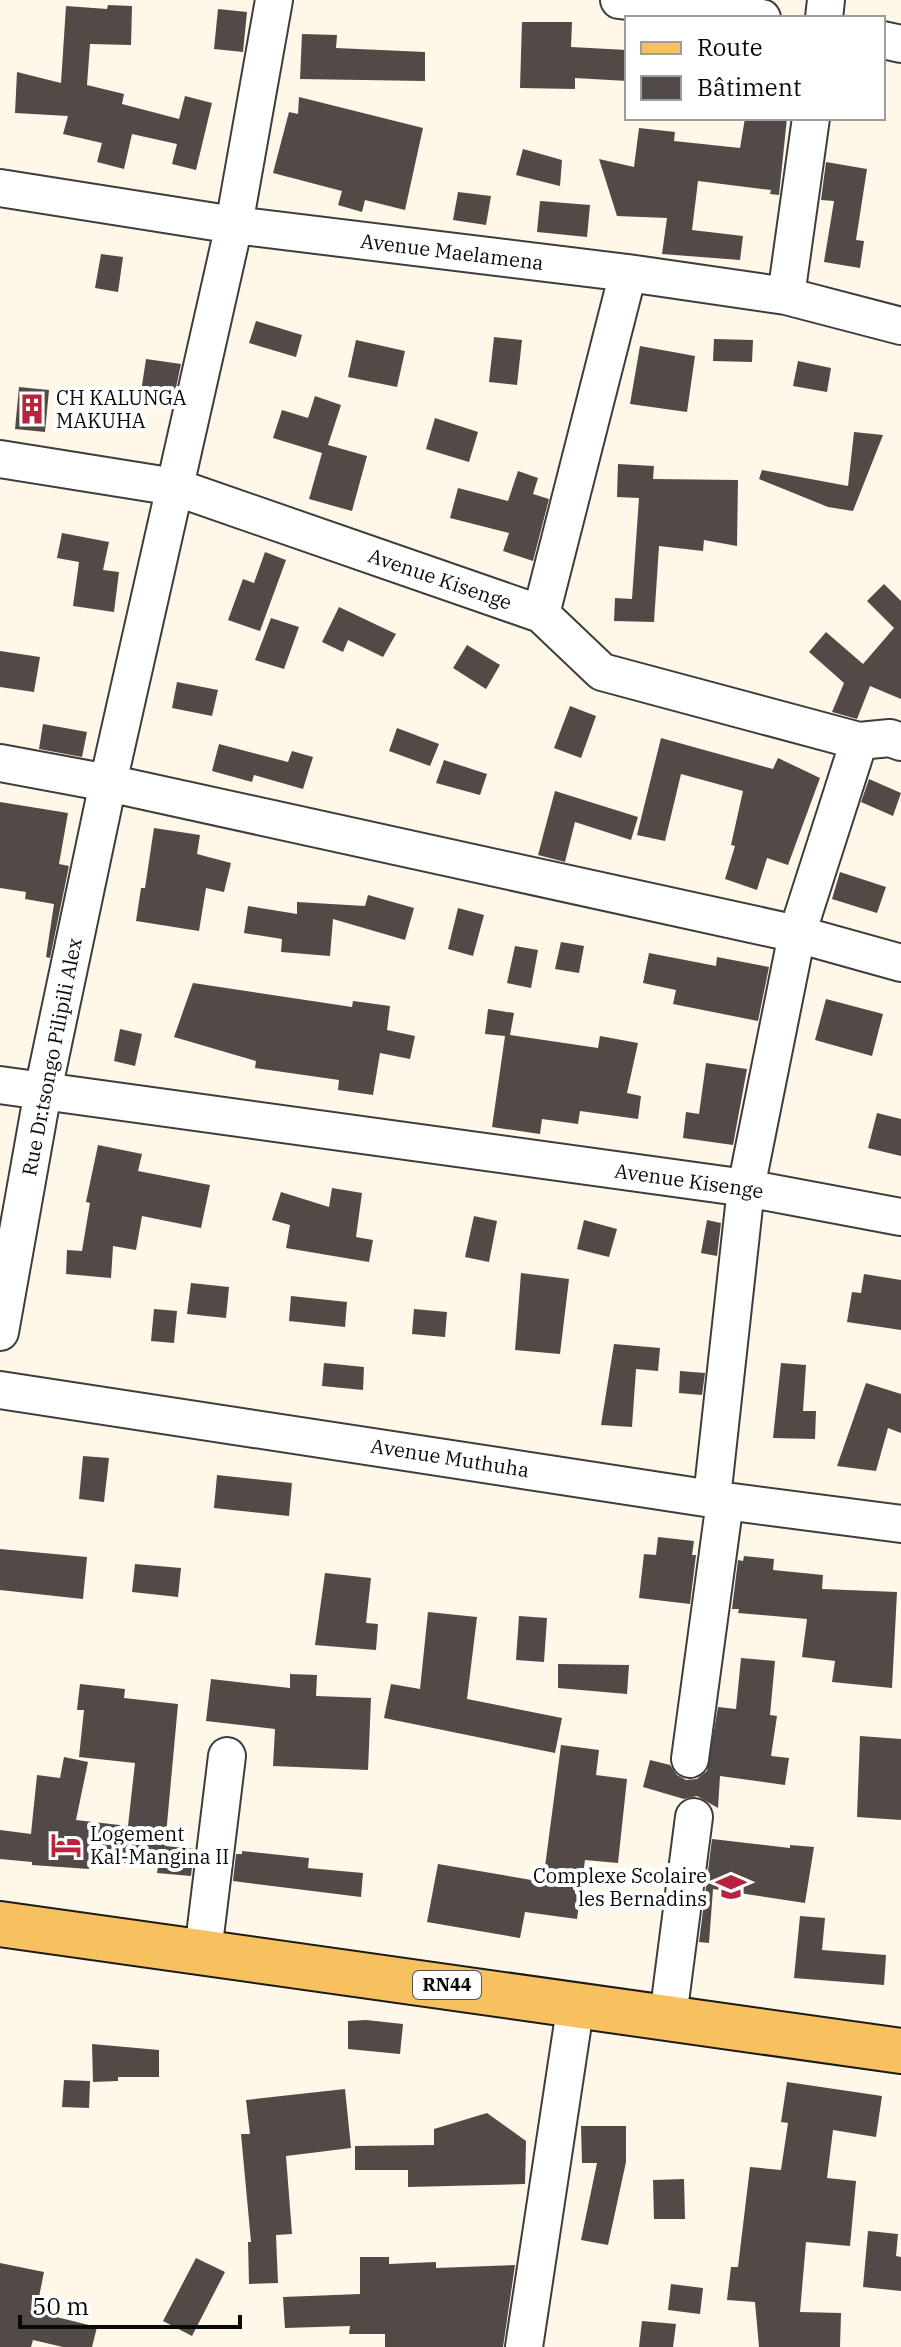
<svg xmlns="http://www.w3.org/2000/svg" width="901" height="2347" font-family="'IBM Plex Serif',serif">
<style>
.building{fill:#524a47}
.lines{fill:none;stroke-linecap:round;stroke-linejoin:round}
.minor-casing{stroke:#3d3d3d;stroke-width:40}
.major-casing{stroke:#1b1b1b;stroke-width:48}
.minor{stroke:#fff;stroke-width:36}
.major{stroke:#f7c15f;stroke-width:44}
.labels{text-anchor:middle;stroke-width:8;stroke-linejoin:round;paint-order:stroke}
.shield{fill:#fff;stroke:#545454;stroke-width:2}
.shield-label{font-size:18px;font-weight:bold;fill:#0a0a0a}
.street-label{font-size:20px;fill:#0a0a0a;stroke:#fff}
.poi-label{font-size:20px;fill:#0a0a0a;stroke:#fff;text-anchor:start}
</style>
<rect width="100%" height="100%" fill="#fff7e7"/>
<path class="building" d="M108 5 132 6 131 45 90 44 87 85 124 94 122 104 179 119 185 96 212 103 196 170 172 164 177 144 132 134 124 169 97 162 102 143 63 134 68 116 15 113 17 72 61 83 66 6 107 9Z
M218 9 247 12 243 52 214 49Z
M522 22H572L571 47 627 50V81L575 78V89L520 88Z
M302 34 337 35 336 48 425 52V81L300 79Z
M299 97 423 128 405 210 365 200 362 212 338 205 342 191 273 173 289 112 298 114Z
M745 118H787L779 195 770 194 771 190 698 181 692 230 743 236 740 260 662 254 667 218 617 216 599 159 634 167 639 128 675 132 674 141 740 148Z
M523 149 562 160 560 186 516 175Z
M826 162 867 169 856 240 864 241 860 268 824 262 834 201 821 200Z
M458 192 491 196 486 225 453 220Z
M540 201 590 205 587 237 537 232Z
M101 254 123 257 118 292 95 288Z
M256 321 302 335 296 357 249 343Z
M494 337 522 340 517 385 489 382Z
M714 339 753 340 752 362 713 361Z
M356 340 405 351 397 387 348 377Z
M640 346 695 356 687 412 630 404Z
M146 359 181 364 174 397 141 392Z
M798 361 831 368 827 392 793 386Z
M19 387 49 390 45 432 15 429Z
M315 396 341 405 328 445 367 456 352 511 309 499 322 453 273 438 282 410 308 418Z
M435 418 478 432 469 462 426 449Z
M854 432 883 435 853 511 828 507 759 479 762 470 848 486Z
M618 464 654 466 653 479 738 480 737 546 704 540 703 551 659 546 654 622 614 621 615 598 632 599 639 498 617 497Z
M518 471 538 478 533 494 549 499 533 561 503 551 509 533 450 518 458 488 508 501Z
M62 533 109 542 103 570 119 572 114 612 73 606 79 562 57 558Z
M265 552 286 560 260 631 228 620 243 579 254 583Z
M884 584 901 601V699L870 686 857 719 832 712 844 683 809 652 826 632 863 664 894 628 867 601Z
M339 607 396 634 383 657 348 640 343 652 322 642Z
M271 618 299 627 284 669 255 660Z
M467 645 500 665 486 689 453 668Z
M0 651 40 657 34 692 0 687Z
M177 682 218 690 212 716 172 708Z
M570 706 596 716 581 758 554 748Z
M43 724 87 732 82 757 39 749Z
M397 728 439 744 430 766 389 751Z
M661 738 773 769 778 758 820 778 788 865 767 858 757 890 725 879 735 846 731 845 743 791 681 774 665 841 637 835Z
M219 744 288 762 292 751 313 757 303 789 254 775 252 782 212 771Z
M444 760 487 774 480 795 436 783Z
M869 779 901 793 893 816 861 802Z
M555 791 638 817 631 840 575 822 565 862 538 855Z
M0 802 68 813 59 864 69 866 50 958 46 957 54 904 25 899 26 892 0 888Z
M154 828 200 835 197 854 231 863 224 892 206 888 199 931 136 921 141 888H145Z
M840 872 886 887 877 913 832 899Z
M368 895 414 908 405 940 333 919 330 956 281 952 282 939 244 933 248 906 297 914V902L365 906Z
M458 908 484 915 473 956 448 949Z
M561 942 584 946 579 973 555 969Z
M515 946 538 950 531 988 507 983Z
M649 953 716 966 717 957 769 967 758 1021 673 1004 676 990 643 983Z
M193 983 352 1007 353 1001 390 1006 387 1030 415 1036 410 1059 380 1053 373 1095 338 1090 339 1080 255 1068 256 1061 174 1037Z
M826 999 883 1014 872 1056 815 1040Z
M488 1009 514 1013 510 1035 598 1048 600 1036 638 1043 627 1093 641 1096 638 1119 580 1111 578 1124 542 1119 540 1134 492 1127 505 1036 485 1034Z
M120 1029 142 1034 135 1066 114 1061Z
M706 1063 747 1069 733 1145 683 1138 686 1112 699 1114Z
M877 1113 901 1119V1156L868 1148Z
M98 1145 142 1154 138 1171 210 1185 201 1228 142 1216 136 1250 113 1246 111 1278 66 1274 67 1250 82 1251 90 1203 86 1202Z
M332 1188 362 1193 356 1237 373 1240 369 1262 286 1248 290 1225 272 1220 281 1192 329 1207Z
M474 1216 497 1221 489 1262 465 1257Z
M584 1220 617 1229 609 1257 577 1249Z
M707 1220 721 1223 717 1256 701 1253Z
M521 1273 569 1279 560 1354 515 1350Z
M864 1274 901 1280V1330L847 1322 852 1292 861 1293Z
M191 1283 229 1287 226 1318 187 1314Z
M291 1296 347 1302 345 1327 289 1321Z
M154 1309 177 1311 174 1343 151 1341Z
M414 1309 447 1312 445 1337 412 1334Z
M614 1344 660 1348 658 1371 636 1369 632 1427 601 1425Z
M324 1363 364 1367 363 1390 322 1386Z
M781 1363 806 1365 803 1411H816L815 1439 773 1438Z
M680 1371 705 1373 702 1395 679 1393Z
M866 1383 901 1394V1433L888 1428 876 1471 837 1466Z
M83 1456 109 1458 104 1502 79 1499Z
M217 1475 292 1483 289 1516 214 1508Z
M658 1537 694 1541 692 1555H696L690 1604 639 1598 644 1554 656 1555Z
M0 1549 87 1557 83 1599 0 1590Z
M744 1556 774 1559 773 1570 823 1575 822 1589 897 1592 892 1688 832 1682 835 1661 802 1657 807 1619 738 1613 739 1609H732L738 1560 743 1561Z
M135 1564 181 1568 178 1597 132 1592Z
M325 1573 371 1578 366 1623 378 1624 376 1650 315 1645Z
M428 1612 477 1617 467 1699 562 1718 555 1753 384 1718 391 1684 420 1689Z
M519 1616 547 1618 544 1662 516 1660Z
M741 1658 775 1661 770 1715 777 1716 771 1756 789 1758 785 1785 720 1776 718 1808 697 1796 684 1799 643 1787 650 1760 670 1765 677 1775 686 1780 697 1779 707 1771 718 1707 736 1709Z
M558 1664 629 1665 627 1694 558 1688Z
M290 1674 317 1675 316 1696 371 1698 368 1770 273 1766 275 1729 206 1721 211 1679 290 1688Z
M80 1684 125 1689 124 1698 178 1704 165 1846 194 1849 191 1876 157 1873 158 1867 90 1859 89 1869 32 1865V1862L0 1859V1830L31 1834 37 1775 60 1778 64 1757 88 1762 76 1820 128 1826 135 1763 79 1757 84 1710H77Z
M860 1736 901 1739V1820L857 1817Z
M561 1745 599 1750 596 1775 627 1779 618 1863 585 1860 577 1919 525 1912 520 1938 427 1922 438 1864 543 1882Z
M712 1839 790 1848V1845L814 1847 805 1903 713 1889 709 1943 699 1942Z
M242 1851 309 1858 308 1868 363 1873 361 1897 233 1881 236 1854H242Z
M800 1916 825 1918 822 1950 886 1955 884 1985 794 1978Z
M366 2020 403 2024 400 2054 348 2049V2021Z
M92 2044 159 2050V2077H118V2081L93 2082Z
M64 2080 90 2081 89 2108 62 2107Z
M787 2082 882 2096 876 2137 833 2130 827 2178 856 2181 850 2246 806 2242 800 2312 841 2313 840 2347H759L755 2302 727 2300 731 2267H738L750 2167 781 2170 788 2123 781 2122Z
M345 2089 351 2148 286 2156 292 2234 276 2235 278 2283 249 2284 248 2242H251L241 2134H250L246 2100Z
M487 2113 526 2141 525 2184 408 2187V2170H355V2146L434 2145V2129Z
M581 2126H626V2162L608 2245 581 2240 597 2163H582Z
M684 2179 685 2219H654L653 2180Z
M868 2231 898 2234 896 2256 901 2257V2291L863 2287Z
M360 2257H389V2264L436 2262V2268L515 2265 503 2347H385V2334H349L350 2326 285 2328 283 2297 360 2294Z
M196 2258 225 2272 192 2336 163 2321Z
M0 2263 44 2272 36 2312 97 2327 92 2347H63L33 2340 31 2347H0Z
M671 2284 703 2288 700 2314 668 2310Z
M642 2321 676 2324 673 2347H639Z"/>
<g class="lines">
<g class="minor-casing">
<path id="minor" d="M619 0 762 18
M824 18 826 0
M883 40 901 44
M0 188 234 225 628 273 786 296 901 326
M786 296 811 118
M0 459 175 487 541 614 602 672 859 741 890 738 901 742
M541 614 628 273
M0 763 108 783 797 934 901 963
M0 1085 746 1188 901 1217
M0 1332 43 1091 108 783 234 225 274 0
M0 1390 725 1501 901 1524
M712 1498 746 1188 797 934 859 741
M690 1759 725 1501
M203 1952 227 1756
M668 2017 694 1817
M524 2347 576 2003"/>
</g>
<g class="major-casing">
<path id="major" d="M0 1924 901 2051"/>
</g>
<use href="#minor" class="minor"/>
<use href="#major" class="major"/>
</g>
<defs>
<g id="building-bare" transform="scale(2.4)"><path d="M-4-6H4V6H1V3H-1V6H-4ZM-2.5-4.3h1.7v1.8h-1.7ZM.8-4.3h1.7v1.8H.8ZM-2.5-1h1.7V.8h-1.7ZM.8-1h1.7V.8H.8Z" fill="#b6253c" stroke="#fff" stroke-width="2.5" paint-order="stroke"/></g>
<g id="hotel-bare" transform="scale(2.4)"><path d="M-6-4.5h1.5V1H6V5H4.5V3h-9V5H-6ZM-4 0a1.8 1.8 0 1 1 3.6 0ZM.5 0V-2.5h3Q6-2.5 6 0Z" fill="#b6253c" stroke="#fff" stroke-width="2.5" paint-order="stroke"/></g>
<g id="school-bare" transform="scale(2.4)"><path d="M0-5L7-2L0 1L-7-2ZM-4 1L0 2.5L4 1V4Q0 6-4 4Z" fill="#b6253c" stroke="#fff" stroke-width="2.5" paint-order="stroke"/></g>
</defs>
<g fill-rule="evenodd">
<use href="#building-bare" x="32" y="409"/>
<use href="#hotel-bare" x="66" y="1845"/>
<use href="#school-bare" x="731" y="1887"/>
</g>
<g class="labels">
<rect class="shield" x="413" y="1971" width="68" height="28" rx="6"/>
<g class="shield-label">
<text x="447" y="1991">RN44</text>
</g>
<g class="street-label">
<text transform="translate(452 252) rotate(7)" y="7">Avenue Maelamena</text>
<text transform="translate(440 579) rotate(19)" y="7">Avenue Kisenge</text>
<text transform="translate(52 1057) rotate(-79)" y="7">Rue Dr.tsongo Pilipili Alex</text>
<text transform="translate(689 1181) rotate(8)" y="7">Avenue Kisenge</text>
<text transform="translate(450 1458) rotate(9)" y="7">Avenue Muthuha</text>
</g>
<g class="poi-label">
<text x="56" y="405">CH KALUNGA<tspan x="56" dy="23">MAKUHA</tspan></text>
<text x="90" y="1841">Logement<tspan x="90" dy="23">Kal-Mangina II</tspan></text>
<text x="707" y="1883" text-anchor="end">Complexe Scolaire<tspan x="707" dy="23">les Bernadins</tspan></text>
</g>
</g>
<rect x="625" y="16" width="260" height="104" fill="#ffffff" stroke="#9d9d9d" stroke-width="2"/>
<rect x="641" y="42" width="40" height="12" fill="#f7c15f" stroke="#9d9d9d" stroke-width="2"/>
<text x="697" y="56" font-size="24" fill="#0a0a0a">Route</text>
<rect x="641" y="76" width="40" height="24" fill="#524a47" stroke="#9d9d9d" stroke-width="2"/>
<text x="697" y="96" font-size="24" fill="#0a0a0a">Bâtiment</text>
<path d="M20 2315v12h220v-12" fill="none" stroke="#0a0a0a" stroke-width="4"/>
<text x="32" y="2315" font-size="24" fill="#0a0a0a" stroke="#ffffff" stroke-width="6" paint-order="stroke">50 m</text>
</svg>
